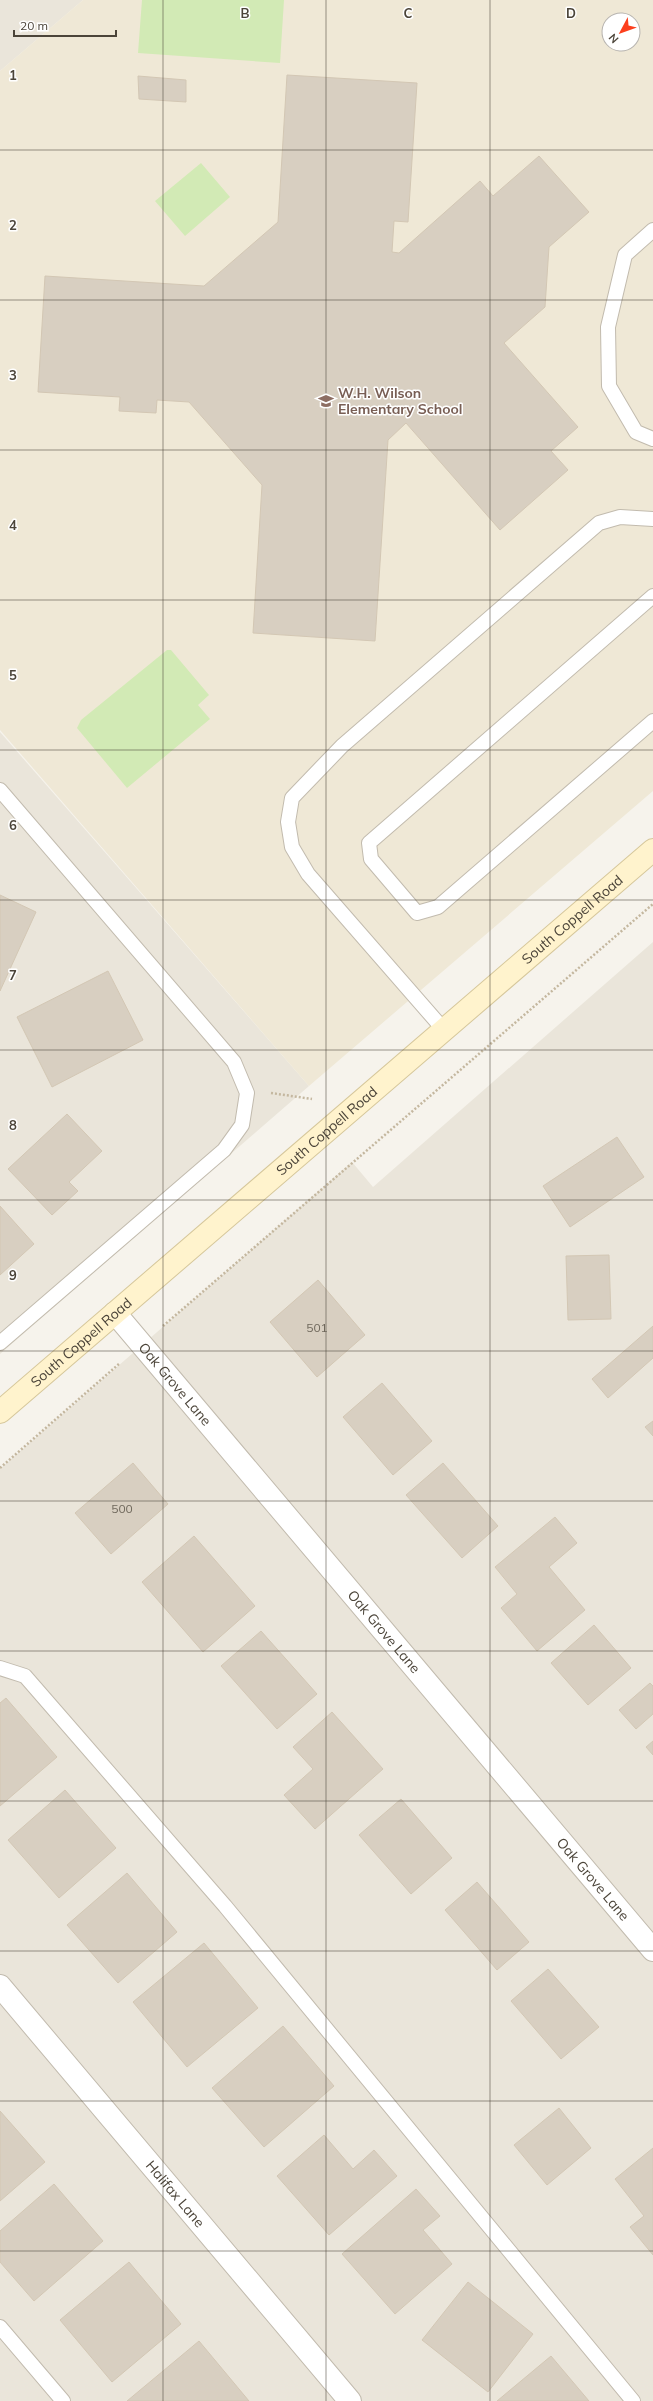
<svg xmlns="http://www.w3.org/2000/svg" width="653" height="2401" font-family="Mulish,sans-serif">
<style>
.residential{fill:#eae5da}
.education{fill:#efe8d6;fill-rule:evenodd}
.green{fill:#d2eab5}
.building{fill:#d8cfc1;stroke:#d3c7b4}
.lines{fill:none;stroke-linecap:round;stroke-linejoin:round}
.lane-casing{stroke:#c2bbae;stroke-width:16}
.street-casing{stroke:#c2bbae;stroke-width:24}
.secondary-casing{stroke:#d6c79b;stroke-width:24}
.path{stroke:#c4b79f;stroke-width:2.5;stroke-dasharray:2 2;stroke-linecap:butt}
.lane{stroke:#fff;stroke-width:14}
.street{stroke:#fff;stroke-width:22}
.secondary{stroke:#fff3cd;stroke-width:22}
.grid{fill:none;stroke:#4b4439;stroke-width:1;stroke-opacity:0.55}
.labels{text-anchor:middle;stroke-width:3;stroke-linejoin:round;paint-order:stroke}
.number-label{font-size:12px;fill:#6e675b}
.education-label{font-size:14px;font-weight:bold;fill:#785e54;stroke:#fff;text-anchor:start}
.street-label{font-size:14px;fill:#4b4439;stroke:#fff}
.grid-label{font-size:13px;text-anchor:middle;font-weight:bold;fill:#4b4439;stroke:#fff;stroke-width:3;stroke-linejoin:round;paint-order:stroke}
</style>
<rect width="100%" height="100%" fill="#f6f3ec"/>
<path class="residential" d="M0 0H83L0 71Z
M0 732 309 1086 0 1354Z
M653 942V2401H0V1469L352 1162 373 1187Z"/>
<path class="education" d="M83 0H653V791L309 1086 0 730V71ZM609 20H633V44H609Z"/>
<path class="green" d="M142 0H284L280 63 138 53Z
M201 163 230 197 185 236 155 201Z
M167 650H171L209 695 198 705 210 719 127 788 77 728 81 720Z"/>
<path class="building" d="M287 75 417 83 408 222 394 221 392 252 399 253 480 181 493 196 539 156 589 212 549 247 545 307 504 343 578 427 551 451 568 470 500 530 406 423 388 440 375 641 253 633 262 485 189 402 157 400 156 413 119 411 120 397 38 392 45 276 204 286 278 222Z
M138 76 186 80V102L139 99Z
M0 895 36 912 0 991Z
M108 971 143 1040 52 1087 17 1017Z
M67 1114 102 1151 69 1182 78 1191 52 1215 8 1169Z
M617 1137 644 1177 570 1227 543 1186Z
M0 1206 34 1244 0 1275Z
M609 1255 611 1319 568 1320 566 1256Z
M318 1280 365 1335 317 1377 270 1322Z
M653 1326V1358L608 1398 592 1379Z
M382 1383 432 1441 393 1475 343 1417Z
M653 1421V1436L645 1427Z
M133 1463 168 1504 111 1554 75 1513Z
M443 1463 498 1526 462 1558 406 1495Z
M555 1517 577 1543 549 1567 585 1610 537 1651 501 1608 517 1594 495 1567Z
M194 1536 255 1606 203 1652 142 1582Z
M594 1625 631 1668 588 1705 551 1663Z
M261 1631 317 1694 277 1729 221 1666Z
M650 1683 653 1686V1714L636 1729 619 1710Z
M6 1698 57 1757 0 1806V1703Z
M332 1712 383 1769 315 1829 284 1795 313 1769 293 1747Z
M653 1741V1755L646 1747Z
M65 1790 116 1848 59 1898 8 1840Z
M401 1799 452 1858 411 1894 359 1835Z
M127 1873 177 1932 118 1983 67 1925Z
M477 1882 529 1942 497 1970 445 1910Z
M204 1943 258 2008 187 2067 133 2002Z
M548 1969 599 2027 561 2059 511 2001Z
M283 2026 334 2086 264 2147 212 2088Z
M559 2108 591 2148 547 2185 514 2145Z
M0 2111 45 2162 0 2201Z
M324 2135 353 2169 374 2150 397 2176 329 2235 277 2176Z
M653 2148V2255L630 2227 644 2216 615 2179Z
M54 2184 103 2241 34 2301 0 2262V2231Z
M416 2189 440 2216 423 2230 452 2264 395 2314 342 2254Z
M129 2262 181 2324 112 2382 60 2320Z
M468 2282 533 2334 488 2392 422 2340Z
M199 2341 249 2401H127Z
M551 2356 589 2401H497Z"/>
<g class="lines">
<g class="lane-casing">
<path id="lane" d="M653 230 625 255 608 327 609 386 636 432 653 439
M653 596 369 843 371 859 417 913 438 907 653 721
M0 790 234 1062 247 1093 242 1125 224 1150 0 1343
M444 1030 308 874 292 847 288 822 292 798 342 746 599 523 620 517 653 519
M0 1668 25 1676 225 1906 633 2401
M0 2327 63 2401"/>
</g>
<g class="street-casing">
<g id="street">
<path id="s1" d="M115 1313 653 1950"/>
<path id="s2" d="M0 1986 350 2401"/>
</g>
</g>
<g class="secondary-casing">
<g id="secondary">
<path id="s3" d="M0 1412 653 850"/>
</g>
</g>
<path class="path" d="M271 1093 312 1099
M163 1326 653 904
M0 1468 120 1363"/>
<use href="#lane" class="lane"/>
<use href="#street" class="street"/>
<use href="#secondary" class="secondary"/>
</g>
<path class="grid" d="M163 0V2401M326 0V2401M490 0V2401M0 150H653M0 300H653M0 450H653M0 600H653M0 750H653M0 900H653M0 1050H653M0 1200H653M0 1351H653M0 1501H653M0 1651H653M0 1801H653M0 1951H653M0 2101H653M0 2251H653"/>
<defs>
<g id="school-bare" transform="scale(1.2)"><path d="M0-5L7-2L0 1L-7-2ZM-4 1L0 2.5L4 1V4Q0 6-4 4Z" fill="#8d6e63" stroke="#fff" stroke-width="2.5" paint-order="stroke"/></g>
</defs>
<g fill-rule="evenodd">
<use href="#school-bare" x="326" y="401"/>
</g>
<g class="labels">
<g class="number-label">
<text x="317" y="1332">501</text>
<text x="122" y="1513">500</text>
</g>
<g class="education-label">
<text x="338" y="398">W.H. Wilson<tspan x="338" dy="16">Elementary School</tspan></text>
</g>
<g class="street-label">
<text dy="5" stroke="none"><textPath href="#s3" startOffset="755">South Coppell Road</textPath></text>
<text dy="5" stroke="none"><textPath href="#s3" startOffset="431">South Coppell Road</textPath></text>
<text dy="5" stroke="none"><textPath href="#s3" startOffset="107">South Coppell Road</textPath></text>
<text dy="5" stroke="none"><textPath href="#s1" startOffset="93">Oak Grove Lane</textPath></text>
<text dy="5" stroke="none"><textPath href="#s1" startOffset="417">Oak Grove Lane</textPath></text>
<text dy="5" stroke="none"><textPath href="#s1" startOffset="741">Oak Grove Lane</textPath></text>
<text dy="5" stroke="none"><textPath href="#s2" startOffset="272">Halifax Lane</textPath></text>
</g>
</g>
<g class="grid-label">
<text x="245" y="18">B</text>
<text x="408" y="18">C</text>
<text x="571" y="18">D</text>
<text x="13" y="80">1</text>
<text x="13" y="230">2</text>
<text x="13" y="380">3</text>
<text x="13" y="530">4</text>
<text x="13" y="680">5</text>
<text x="13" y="830">6</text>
<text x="13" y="980">7</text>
<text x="13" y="1130">8</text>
<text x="13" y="1280">9</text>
</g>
<g transform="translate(621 32) rotate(229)"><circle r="19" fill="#ffffff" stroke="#b7b4b0"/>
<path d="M0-3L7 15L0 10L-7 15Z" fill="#fc3f1d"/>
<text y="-6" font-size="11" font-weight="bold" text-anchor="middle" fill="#4b4439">N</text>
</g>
<path d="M14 30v6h102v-6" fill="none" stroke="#4b4439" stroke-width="2"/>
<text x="20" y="30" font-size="12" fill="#4b4439" stroke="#ffffff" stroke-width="3" paint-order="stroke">20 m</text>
</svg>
